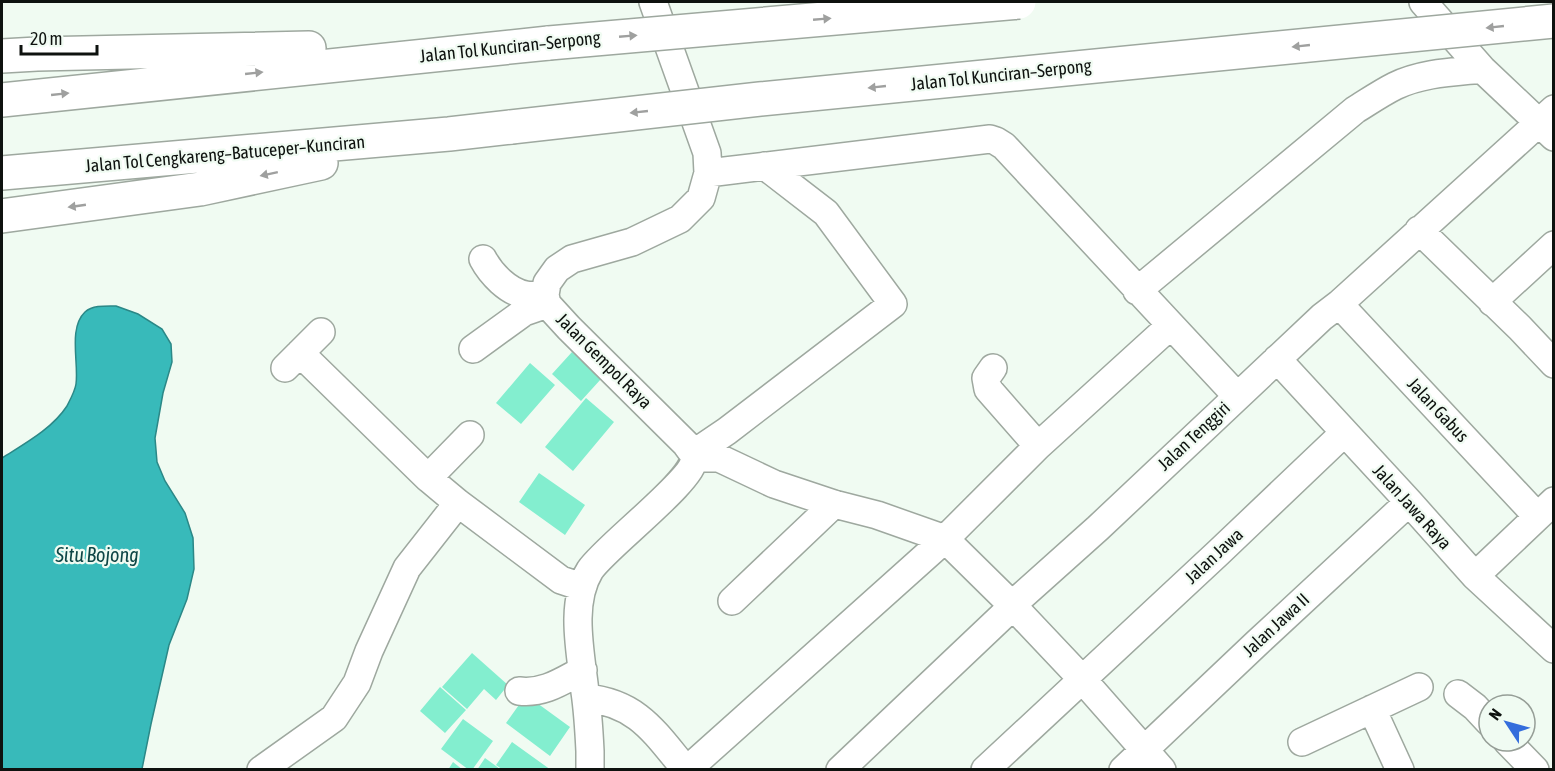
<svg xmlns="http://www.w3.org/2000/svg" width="1555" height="771" font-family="'Asap Condensed',sans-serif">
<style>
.water{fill:#38baba;stroke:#2b8887;stroke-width:1.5}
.building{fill:#83eecf}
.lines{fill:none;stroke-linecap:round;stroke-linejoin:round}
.minor-casing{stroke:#9ea89f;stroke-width:30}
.highway-casing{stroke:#9ea89f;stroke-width:36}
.minor{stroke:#fff;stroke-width:27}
.highway{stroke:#fff;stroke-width:33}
.highway-bridge-casing{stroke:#9ea89f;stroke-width:36;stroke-linecap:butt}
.highway-bridge{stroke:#fff;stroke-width:33}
.oneway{fill:#9fa09f}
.labels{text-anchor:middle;stroke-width:4.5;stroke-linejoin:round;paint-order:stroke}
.street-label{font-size:18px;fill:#0e120f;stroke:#f0fbf2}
.water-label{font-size:20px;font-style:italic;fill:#0d4646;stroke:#f0fbf2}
</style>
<rect width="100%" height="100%" fill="#f0fbf2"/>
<path class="water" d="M116 306 138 314 162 329 171 344 172 362 163 393 155 438 157 462 165 481 185 513 193 538 194 569 187 599 169 645 151 724 142 769H2V458C24 444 52 429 67 406 70 400 75 391 76 384 79 363 68 328 85 312 93 305 106 306 116 306Z"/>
<path class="building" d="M572 352 601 379 581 401 552 374Z
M530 363 555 385 521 424 496 403Z
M586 398 614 422 573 471 545 447Z
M539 473 585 505 565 535 519 502Z
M472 653 508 685 496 700 484 689 467 709 442 687Z
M440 687 466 710 445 733 420 711Z
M526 695 570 727 550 756 506 723Z
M463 719 493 741 472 770H469L441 749Z
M512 742 551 770H503L496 765Z
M485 758 496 766 501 770H477Z
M453 762 463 770H448Z"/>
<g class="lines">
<g class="minor-casing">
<path id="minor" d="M1423 2 1482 69 1554 137
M708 173 990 139 996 141 1004 146 1237 396
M1419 230 1520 328 1554 364
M483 259C491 274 508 292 526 295 532 296 539 295 545 295
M1137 291 1355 110C1368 102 1381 93 1395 86 1422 73 1453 72 1482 69
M1492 302 1554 245
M1339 304 1537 516
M473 349 524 312 547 304
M300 353 428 478 458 503 561 580 582 587
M1277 359 1409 502 1475 576 1554 649
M285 368 321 332
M993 368 986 378 988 389 1038 446
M693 454 727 431 893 304 826 213 765 166
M694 458H719L774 484 834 504 877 515 945 539 1013 606 1082 679 1162 770
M428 478 470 435
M1475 576 1554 501
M732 601 834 504
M519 691C544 694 562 681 583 670
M1458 694 1475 707 1489 722
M586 698C638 703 655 733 686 770
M1372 709 1400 770
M1507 741 1535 770
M1302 742 1419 687
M261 770 334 718 357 683 369 651 407 568 458 503
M590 770V751C589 731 588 712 585 692 581 654 569 604 590 570 606 546 698 478 694 456 693 452 688 448 686 444L569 328 547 304 545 295 547 283 557 269 572 259 632 242 680 219 701 198 708 173 707 153 653 2
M687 770 945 539 1038 446 1170 326
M840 770 1013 606 1022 596 1098 528 1322 317 1339 304 1554 109
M985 770 1218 553 1344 433
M1123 770 1257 643 1409 502"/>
</g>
<g class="highway-casing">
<path id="highway" d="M2 56 37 54 309 48
M2 100 549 43
M2 173 449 134 511 127
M2 216 200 189 321 163"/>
</g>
<use href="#minor" class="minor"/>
<use href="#highway" class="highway"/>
<g class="highway-bridge-casing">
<path id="highway-bridge" d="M549 43 1019 2
M511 127 760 99 1554 21"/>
</g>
<use href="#highway-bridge" class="highway-bridge"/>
</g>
<defs><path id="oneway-solid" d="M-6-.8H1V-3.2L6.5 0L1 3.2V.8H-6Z" transform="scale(1.5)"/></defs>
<g class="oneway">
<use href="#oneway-solid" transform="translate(822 19) rotate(-5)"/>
<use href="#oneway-solid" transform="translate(1495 27) rotate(174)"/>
<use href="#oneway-solid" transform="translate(628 36) rotate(-5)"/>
<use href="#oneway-solid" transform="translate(1301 46) rotate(174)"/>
<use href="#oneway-solid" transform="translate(254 73) rotate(-6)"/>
<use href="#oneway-solid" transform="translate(877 87) rotate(174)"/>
<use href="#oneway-solid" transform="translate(60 94) rotate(-6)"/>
<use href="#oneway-solid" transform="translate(639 112) rotate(174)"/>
<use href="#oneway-solid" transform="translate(269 174) rotate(168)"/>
<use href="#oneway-solid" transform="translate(77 206) rotate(172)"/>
</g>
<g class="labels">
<g class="street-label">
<text transform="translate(510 47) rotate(-6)" y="6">Jalan Tol Kunciran–Serpong</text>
<text transform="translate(1001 75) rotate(-6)" y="6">Jalan Tol Kunciran–Serpong</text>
<text transform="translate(225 154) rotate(-5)" y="6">Jalan Tol Cengkareng–Batuceper–Kunciran</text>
<text transform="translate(604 361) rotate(45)" y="6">Jalan Gempol Raya</text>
<text transform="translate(1438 410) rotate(47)" y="6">Jalan Gabus</text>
<text transform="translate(1194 436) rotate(-43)" y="6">Jalan Tenggiri</text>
<text transform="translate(1412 507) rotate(48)" y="6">Jalan Jawa Raya</text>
<text transform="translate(1214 556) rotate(-43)" y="6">Jalan Jawa</text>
<text transform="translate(1276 625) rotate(-43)" y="6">Jalan Jawa II</text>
</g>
<g class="water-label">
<text x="97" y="562">Situ Bojong</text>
</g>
</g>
<rect width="1555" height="771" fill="none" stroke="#0e120f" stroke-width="6"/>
<g transform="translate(1507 723) rotate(306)"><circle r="28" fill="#f0fbf2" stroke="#969e97" stroke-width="1.5"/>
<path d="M0-4.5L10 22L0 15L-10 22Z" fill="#346ddc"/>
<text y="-9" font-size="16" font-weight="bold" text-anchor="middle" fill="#0e120f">N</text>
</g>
<path d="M21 45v9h76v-9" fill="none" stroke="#0e120f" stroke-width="3"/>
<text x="30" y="45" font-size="18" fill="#0e120f" stroke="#f0fbf2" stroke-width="4.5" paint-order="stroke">20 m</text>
</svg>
